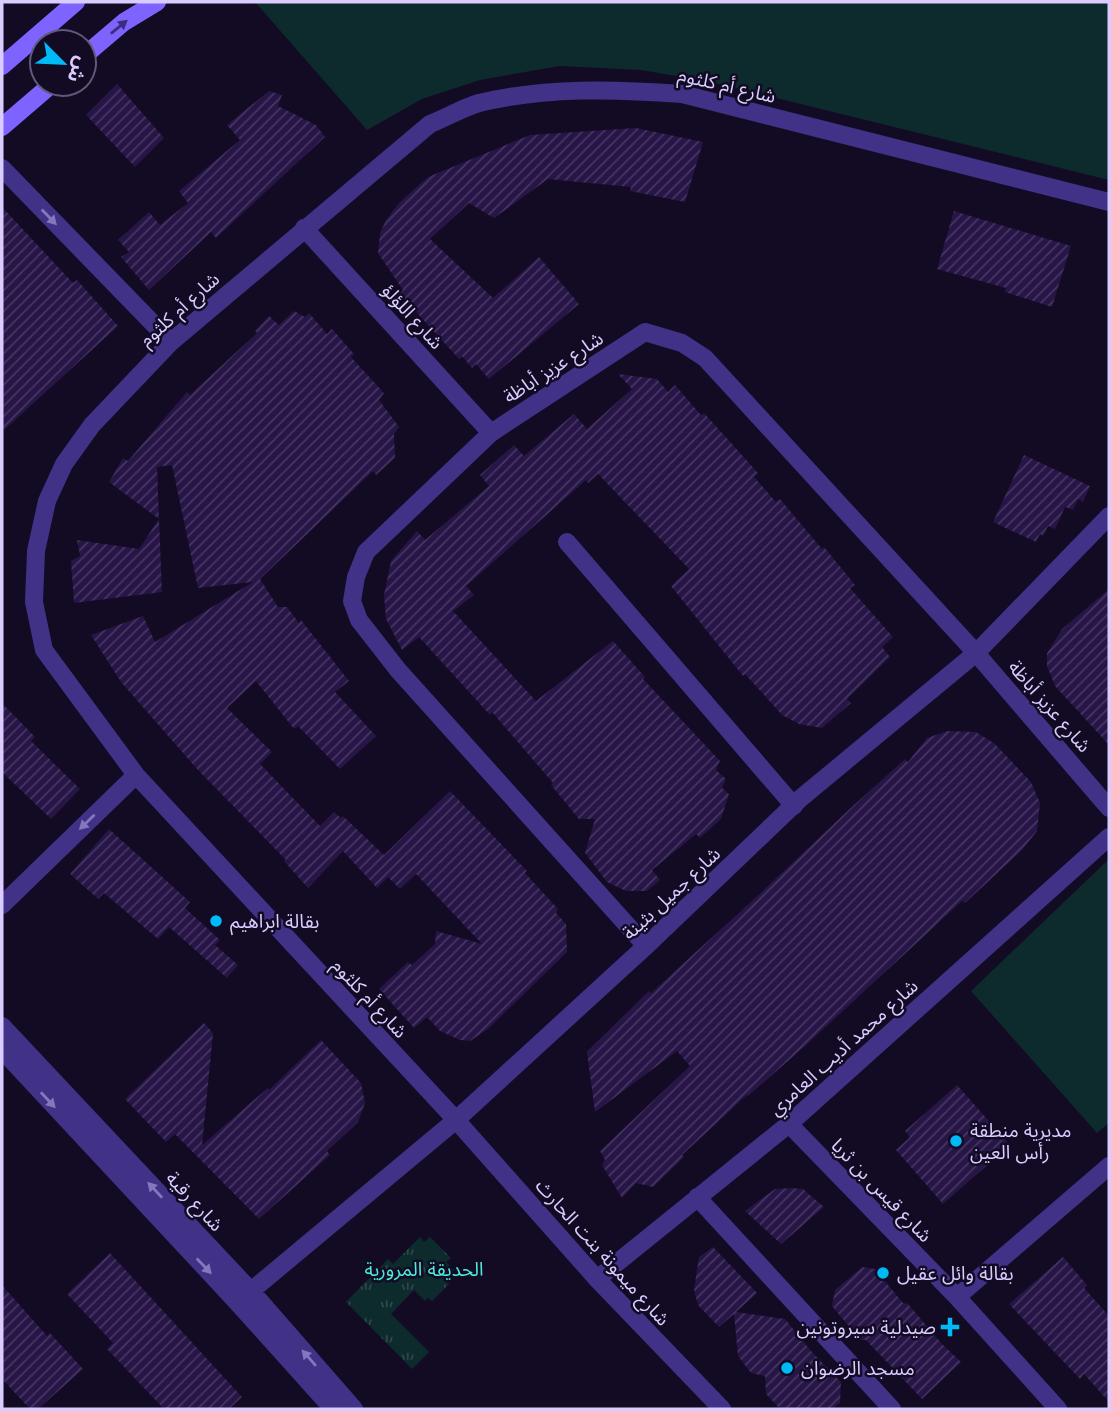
<svg xmlns="http://www.w3.org/2000/svg" width="1111" height="1411" font-family="Quicksand,'Noto Sans Arabic',sans-serif">
<style>
.grass{fill:#0d2a2d}
.park{fill:url(#park-tufts)}
.building{fill:url(#building-hatch)}
.lines{fill:none;stroke-linecap:round;stroke-linejoin:round}
.minor{stroke:#413187;stroke-width:18}
.secondary{stroke:#7e63ff;stroke-width:18}
.oneway{fill:#3d2e7b}
.oneway2{fill:#8677bd}
.poi-dot{fill:#00baf7;stroke:#120b23;stroke-width:2.5}
.labels{text-anchor:middle;stroke-width:5;stroke-linejoin:round;paint-order:stroke}
.street-label{font-size:19px;fill:#daccff;stroke:#120b23}
.poi-label{font-size:19px;fill:#daccff;stroke:#120b23;text-anchor:start}
.park-label{font-size:19px;fill:#4becdc;stroke:#120b23}
</style>
<defs>
<pattern id="park-tufts" width="24" height="20" patternUnits="userSpaceOnUse" patternTransform="scale(1.75)"><rect width="24" height="20" fill="#0d2a2d"/><path d="M3 7l-1-3M5 7V3M7 7l1-3M15 17l-1-3M17 17v-4M19 17l1-3" fill="none" stroke="#30484c"/></pattern>
<pattern id="building-hatch" width="6" height="6" patternUnits="userSpaceOnUse" patternTransform="scale(1.75)"><rect width="6" height="6" fill="#261546"/><path d="M-1 1l2-2M0 6l6-6M5 7l2-2" fill="none" stroke="#453662"/></pattern>
</defs>
<rect width="100%" height="100%" fill="#120b23"/>
<path class="grass" d="M255 2H1109V180L711 82 641 70 560 66 480 80 422 99 367 130Z
M1109 859V1123L1097 1133 971 991Z"/>
<path class="park" d="M420 1237 424 1242 430 1237 451 1258 446 1262 454 1270 445 1280 449 1284 432 1301 428 1298 425 1301 414 1290 391 1314 429 1352 412 1369 346 1302 388 1259 393 1264Z"/>
<path class="building" d="M117 84 164 138 135 167 86 115Z
M269 91 282 95 278 106 316 125 325 137 216 238 211 232 149 290 121 257 129 252 118 240 149 212 160 225 188 203 179 191 240 140 227 125Z
M636 128 703 142 685 202 630 191 631 187 548 179 494 218 469 203 430 239 493 298 539 257 579 304 489 379 476 364 472 368 462 356 459 359 399 293 403 290 378 253 380 233 386 220 399 203 428 177 530 135Z
M2 207 73 283 77 280 118 326 2 432Z
M954 211 1071 246 1052 307 1005 292 1006 288 937 269Z
M294 311 305 317 309 313 327 334 332 329 354 354 351 357 384 393 379 400 399 427 394 434 395 458 376 475 373 471 260 579 278 607H287L299 623 301 620 349 681 335 692 376 736 340 769 298 726 294 729 256 681 227 708 272 752 260 764 320 826 334 812 341 818 343 816 384 855 450 791 527 871 525 873 558 909 556 913 566 924 567 952 488 1029 470 1041 460 1040 440 1031 427 1017 414 1028 379 989 408 962 412 965 435 944 436 931 482 944 416 874 400 889 388 877 377 888 343 851 308 888 284 861 286 860 197 769 121 682 91 635 143 616 155 642 253 582 198 588 172 465 157 467 159 519 109 482 123 458 128 461 187 392 190 395 257 333 255 331 269 316 279 325Z
M618 374 657 379 668 392 675 385 701 415 704 413 758 473 754 477 776 502 780 499 822 549 824 547 855 585 850 588 893 637 882 647 890 657 847 699 851 703 822 728 799 724 782 715 745 674 743 676 671 586 689 569 598 474 588 483 586 480 466 586 474 595 453 611 536 701 613 641 645 677 643 679 720 761 716 770 726 779 722 788 729 794 721 819 700 838 696 834 652 870 660 880 647 891H626L607 882 585 853 595 819H579L551 785 553 783 492 712 490 715 419 637 402 650 386 619 384 595 391 561 417 531 425 540 489 486 480 475 514 445 524 456 574 414 587 429 632 389Z
M1024 455 1090 486 1083 502 1078 499 1073 510 1065 507 1055 529 1048 526 1043 536 1040 534 1036 542 993 522Z
M159 519 162 592 74 603 71 561 80 556 77 540 139 549Z
M1109 589V745L1055 686 1047 666V653L1062 629Z
M2 703 35 737 31 741 80 789 51 819 2 772Z
M947 731 976 732 995 744 1031 782 1040 803 1037 831 1022 850 965 903 962 901 805 1046 748 1096 747 1095 682 1155 684 1157 653 1187 636 1183 622 1198 602 1165 605 1160 600 1151 690 1066 677 1051 595 1112 587 1052 649 991 651 993 753 900 854 805 905 759 908 762 927 738Z
M109 829 190 902 185 908 220 940 215 945 238 965 227 978 169 927 158 939 104 893 98 899 70 874Z
M204 1023 213 1033 202 1145 268 1088 269 1090 321 1040 361 1083 365 1103 358 1122 327 1151 330 1155 259 1219 175 1134 166 1142 125 1099Z
M957 1085 1010 1145 943 1204 896 1150 910 1137 905 1131Z
M791 1188 803 1189 824 1207 781 1244 745 1211 775 1189Z
M713 1247 757 1293 736 1312 785 1319 811 1351 841 1382 840 1403 831 1409H780L766 1394 765 1376 751 1373 738 1356 734 1314 719 1327 698 1305 694 1290 699 1257Z
M110 1253 242 1397 229 1409H164L107 1349 113 1343 67 1294Z
M1063 1257 1087 1285 1084 1288 1109 1316V1402L1084 1374 1080 1379 1009 1304Z
M862 1267 875 1269 903 1303 908 1304 942 1344 961 1362 922 1399 866 1340H860L832 1306 835 1290Z
M2 1285 47 1336 50 1333 83 1369 38 1409H30L2 1379Z"/>
<g class="lines">
<path class="minor" d="M2 168 171 342
M304 228 491 433
M567 542 794 806
M2 905 136 775
M646 946 398 670 359 620 352 601 356 577 366 552 491 433 645 332 682 343 705 358 976 653 1109 808
M2 1026 251 1291 354 1409
M2 1050 236 1301 333 1409
M789 1124 957 1297 1058 1409
M697 1197 892 1409
M597 1279 789 1124 1109 837
M251 1291 456 1120 646 946 801 798 976 653 1109 516
M957 1297 1109 1166
M722 1409 597 1279 456 1120 136 775 44 650 34 602 36 551 47 501 64 464 92 425 171 342 430 124C446 118 462 108 479 103 546 87 615 89 682 94L1109 202"/>
<path class="secondary" d="M84 56 124 22 157 2
M2 66 76 2
M2 127 52 84"/>
</g>
<defs><path id="oneway-solid" d="M-6-.8H1V-3.2L6.5 0L1 3.2V.8H-6Z" transform="scale(1.75)"/></defs>
<use class="oneway" href="#oneway-solid" transform="translate(119 27) rotate(-39)"/>
<g class="oneway2">
<use href="#oneway-solid" transform="translate(49 217) rotate(46)"/>
<use href="#oneway-solid" transform="translate(87 822) rotate(136)"/>
<use href="#oneway-solid" transform="translate(48 1100) rotate(47)"/>
<use href="#oneway-solid" transform="translate(155 1190) rotate(-133)"/>
<use href="#oneway-solid" transform="translate(204 1266) rotate(46)"/>
<use href="#oneway-solid" transform="translate(309 1358) rotate(-131)"/>
</g>
<g class="poi-dot">
<circle cx="216" cy="921" r="7"/>
<circle cx="956" cy="1141" r="7"/>
<circle cx="883" cy="1273" r="7"/>
<path d="M946.5 1316.5h7v7h7v7h-7v7h-7v-7h-7v-7h7z"/>
<circle cx="787" cy="1368" r="7"/>
</g>
<g class="labels">
<g class="street-label">
<text transform="translate(727 85) rotate(13)" y="7">شارع أم كلثوم</text>
<text transform="translate(179 309) rotate(-42)" y="7">شارع أم كلثوم</text>
<text transform="translate(413 316) rotate(48)" y="7">شارع اللؤلؤ</text>
<text transform="translate(553 367) rotate(-33)" y="7">شارع عزيز أباظة</text>
<text transform="translate(1050 706) rotate(49)" y="7">شارع عزيز أباظة</text>
<text transform="translate(671 893) rotate(-43)" y="7">شارع جميل بثينة</text>
<text transform="translate(370 998) rotate(47)" y="7">شارع أم كلثوم</text>
<text transform="translate(843 1047) rotate(-42)" y="7">شارع محمد أديب العامري</text>
<text transform="translate(882 1190) rotate(46)" y="7">شارع قيس بن ثريا</text>
<text transform="translate(195 1201) rotate(47)" y="7">شارع رقية</text>
<text transform="translate(603 1252) rotate(48)" y="7">شارع ميمونة بنت الحارث</text>
</g>
<g class="poi-label">
<text x="230" y="928">بقالة ابراهيم</text>
<text x="970" y="1137">مديرية منطقة<tspan x="970" dy="22">رأس العين</tspan></text>
<text x="897" y="1280">بقالة وائل عقيل</text>
<text x="936" y="1334" text-anchor="end">صيدلية سيروتونين</text>
<text x="801" y="1375">مسجد الرضوان</text>
</g>
<g class="park-label">
<text x="424" y="1276">الحديقة المرورية</text>
</g>
</g>
<rect width="1111" height="1411" fill="none" stroke="#daccff" stroke-width="7"/>
<g transform="translate(63 63) rotate(114)"><circle r="33" fill="#120b23" stroke="#62587b" stroke-width="2"/>
<path d="M0-5L12 26L0 18L-12 26Z" fill="#00baf7"/>
<text y="-10" font-size="19" font-weight="bold" text-anchor="middle" fill="#daccff">ش</text>
</g>
</svg>
